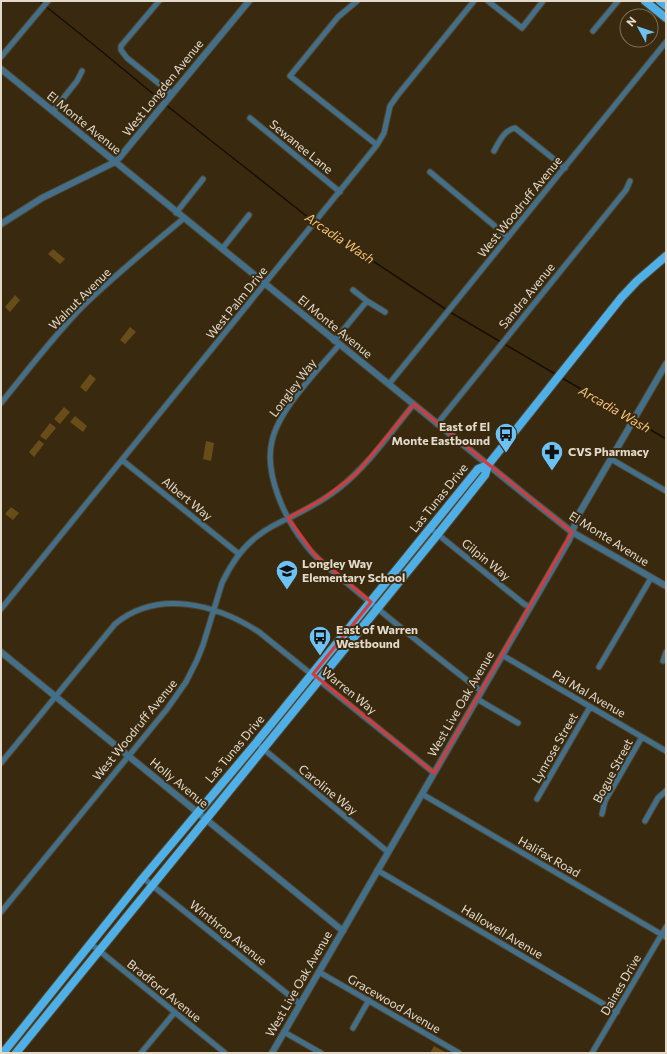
<svg xmlns="http://www.w3.org/2000/svg" width="667" height="1054" font-family="Commissioner,sans-serif">
<style>
.park{fill:#694d19}
.lines{fill:none;stroke-linecap:round;stroke-linejoin:round}
.stream{stroke:#180e01;stroke-width:1.5}
.minor-casing{stroke:#53452d;stroke-width:7}
.tertiary-casing{stroke:#53452d;stroke-width:8}
.primary-casing{stroke:#53452d;stroke-width:10}
.minor{stroke:#436f89;stroke-width:5}
.tertiary{stroke:#436f89;stroke-width:6}
.primary{stroke:#4eb0e7;stroke-width:8}
.marked{fill:none;stroke:#d73a38;stroke-width:3;stroke-linejoin:round}
.labels{text-anchor:middle;stroke-width:4;stroke-linejoin:round;paint-order:stroke}
.street-label{font-size:12px;fill:#e3dacb;stroke:#38290f}
.poi-label{font-size:12px;font-weight:bold;fill:#e3dacb;stroke:#38290f;text-anchor:start}
.water-label{font-size:13px;font-style:italic;fill:#f3c272;stroke:#38290f}
</style>
<rect width="100%" height="100%" fill="#38290f"/>
<path class="park" d="M53 249 65 259 60 264 48 254Z
M15 295 20 300 10 312 5 307Z
M130 327 136 332 125 344 120 340Z
M90 374 96 379 86 392 80 387Z
M64 407 70 412 60 424 54 419Z
M75 416 87 426 83 432 70 422Z
M50 423 56 428 46 440 40 436Z
M39 440 44 444 34 457 29 452Z
M206 441 214 443 211 461 203 459Z
M11 507 19 513 13 520 5 514Z
M434 1046 447 1053H430Z"/>
<g class="lines">
<path class="stream" d="M39 1 94 45 163 102
M166 105 314 222 447 310
M450 312 557 375
M562 378 631 418
M634 420 666 439"/>
<g class="minor-casing">
<path id="minor" d="M159 1 121 46V50L127 58 172 94
M357 1 338 17 290 76 377 145
M488 1 522 28 543 1
M593 31 618 1
M1 57 48 1
M53 111 77 81 82 71
M250 118 340 192
M494 151C499 142 504 130 515 128L565 168
M430 172 508 237
M176 213 203 179
M222 249 249 215
M353 290 367 301 385 312
M334 341 367 301
M339 345C318 370 279 409 272 441 264 474 285 519 305 544 318 562 338 575 354 589 396 624 438 658 481 691
M389 384 666 42
M1 403C27 371 53 337 82 307 114 276 149 247 183 219
M437 424 626 190 630 181
M611 459 666 491
M122 460 239 554
M430 528 524 604 530 607
M1 609 377 145 384 133 390 106 397 96 474 1
M502 655 666 751
M663 661 666 652
M599 667 651 578
M477 699 518 723
M261 747 388 852
M1 763 115 624C158 589 216 604 259 632L434 773
M422 794 666 937
M537 799 590 707
M602 814 605 801 642 737
M645 821 658 798 666 791
M377 870 617 1012
M143 878 300 1004
M1 912 167 709 186 682 197 660 203 645 222 583C231 564 242 547 259 535 269 527 280 522 291 517 307 509 324 500 338 489 368 466 390 433 414 404
M91 944 225 1053
M319 972 459 1053
M353 1028 369 1000
M284 1032 321 1053
M141 1053 175 1012
M592 1053 666 927"/>
</g>
<g class="tertiary-casing">
<path id="tertiary" d="M1 69 529 498 572 532 666 586
M1 224 42 198 115 162 120 157 249 1
M1 652 343 931
M272 1053 569 540 580 512 666 364"/>
</g>
<g class="primary-casing">
<path id="primary" d="M645 1 666 18
M660 1 666 6
M3 1053 143 878 256 743 478 469 488 465
M16 1053 438 534 485 475 488 465 621 298 637 281 666 256"/>
</g>
<use href="#minor" class="minor"/>
<use href="#tertiary" class="tertiary"/>
<use href="#primary" class="primary"/>
</g>
<path class="marked" d="M414 404 572 532 434 773 313 674 371 602 315 555 288 518 323 499 356 474Z"/>
<defs>
<g id="bus-pin" transform="scale(1.15)"><path d="M0 17L-7.5 6A9.5 9.5 0 1 1 7.5 6Z" fill="#6ec2f3" stroke="#38290f"/><path d="M-5-6H5V4H4V6H2V4H-2V6H-4V4H-5ZM-3.5-4V0h7V-4ZM-3.5 1.2v1.5H-2V1.2ZM2 1.2v1.5H3.5V1.2Z" fill="#111"/></g>
<g id="pharmacy-pin" transform="scale(1.15)"><path d="M0 17L-7.5 6A9.5 9.5 0 1 1 7.5 6Z" fill="#6ec2f3" stroke="#38290f"/><path d="M-2-6h4v4h4v4h-4v4h-4v-4h-4v-4h4Z" fill="#111"/></g>
<g id="school-pin" transform="scale(1.15)"><path d="M0 17L-7.5 6A9.5 9.5 0 1 1 7.5 6Z" fill="#6ec2f3" stroke="#38290f"/><path d="M0-5L7-2L0 1L-7-2ZM-4 1L0 2.5L4 1V4Q0 6-4 4Z" fill="#111"/></g>
</defs>
<g fill-rule="evenodd">
<use href="#bus-pin" x="506" y="434"/>
<use href="#pharmacy-pin" x="552" y="452"/>
<use href="#school-pin" x="287" y="571"/>
<use href="#bus-pin" x="320" y="637"/>
</g>
<g class="labels">
<g class="street-label">
<text transform="translate(163 88) rotate(-51)" y="4">West Longden Avenue</text>
<text transform="translate(84 123) rotate(39)" y="4">El Monte Avenue</text>
<text transform="translate(301 147) rotate(39)" y="4">Sewanee Lane</text>
<text transform="translate(520 207) rotate(-51)" y="4">West Woodruff Avenue</text>
<text transform="translate(527 296) rotate(-51)" y="4">Sandra Avenue</text>
<text transform="translate(80 299) rotate(-45)" y="4">Walnut Avenue</text>
<text transform="translate(237 303) rotate(-51)" y="4">West Palm Drive</text>
<text transform="translate(335 327) rotate(39)" y="4">El Monte Avenue</text>
<text transform="translate(293 388) rotate(-53)" y="4">Longley Way</text>
<text transform="translate(439 498) rotate(-51)" y="4">Las Tunas Drive</text>
<text transform="translate(187 499) rotate(39)" y="4">Albert Way</text>
<text transform="translate(609 539) rotate(32)" y="4">El Monte Avenue</text>
<text transform="translate(486 560) rotate(39)" y="4">Gilpin Way</text>
<text transform="translate(349 691) rotate(39)" y="4">Warren Way</text>
<text transform="translate(589 694) rotate(30)" y="4">Pal Mal Avenue</text>
<text transform="translate(461 704) rotate(-60)" y="4">West Live Oak Avenue</text>
<text transform="translate(135 730) rotate(-51)" y="4">West Woodruff Avenue</text>
<text transform="translate(555 748) rotate(-60)" y="4">Lynrose Street</text>
<text transform="translate(235 749) rotate(-50)" y="4">Las Tunas Drive</text>
<text transform="translate(613 771) rotate(-62)" y="4">Bogue Street</text>
<text transform="translate(179 783) rotate(39)" y="4">Holly Avenue</text>
<text transform="translate(328 790) rotate(39)" y="4">Caroline Way</text>
<text transform="translate(549 857) rotate(30)" y="4">Halifax Road</text>
<text transform="translate(502 932) rotate(31)" y="4">Hallowell Avenue</text>
<text transform="translate(228 933) rotate(39)" y="4">Winthrop Avenue</text>
<text transform="translate(299 984) rotate(-60)" y="4">West Live Oak Avenue</text>
<text transform="translate(621 985) rotate(-60)" y="4">Daines Drive</text>
<text transform="translate(164 991) rotate(39)" y="4">Bradford Avenue</text>
<text transform="translate(394 1004) rotate(30)" y="4">Gracewood Avenue</text>
</g>
<g class="poi-label">
<text x="490" y="431" text-anchor="end">East of El<tspan x="490" dy="14">Monte Eastbound</tspan></text>
<text x="568" y="456">CVS Pharmacy</text>
<text x="302" y="568">Longley Way<tspan x="302" dy="14">Elementary School</tspan></text>
<text x="336" y="634">East of Warren<tspan x="336" dy="14">Westbound</tspan></text>
</g>
<g class="water-label">
<text transform="translate(340 238) rotate(34)" y="5">Arcadia Wash</text>
<text transform="translate(615 409) rotate(30)" y="5">Arcadia Wash</text>
</g>
</g>
<rect width="667" height="1054" fill="none" stroke="#e3dacb" stroke-width="4"/>
<g transform="translate(639 28) rotate(310)"><circle r="19" fill="#38290f" stroke="#7c705a"/>
<path d="M0-3L7 15L0 10L-7 15Z" fill="#6ec2f3"/>
<text y="-6" font-size="11" font-weight="bold" text-anchor="middle" fill="#e3dacb">N</text>
</g>
</svg>
